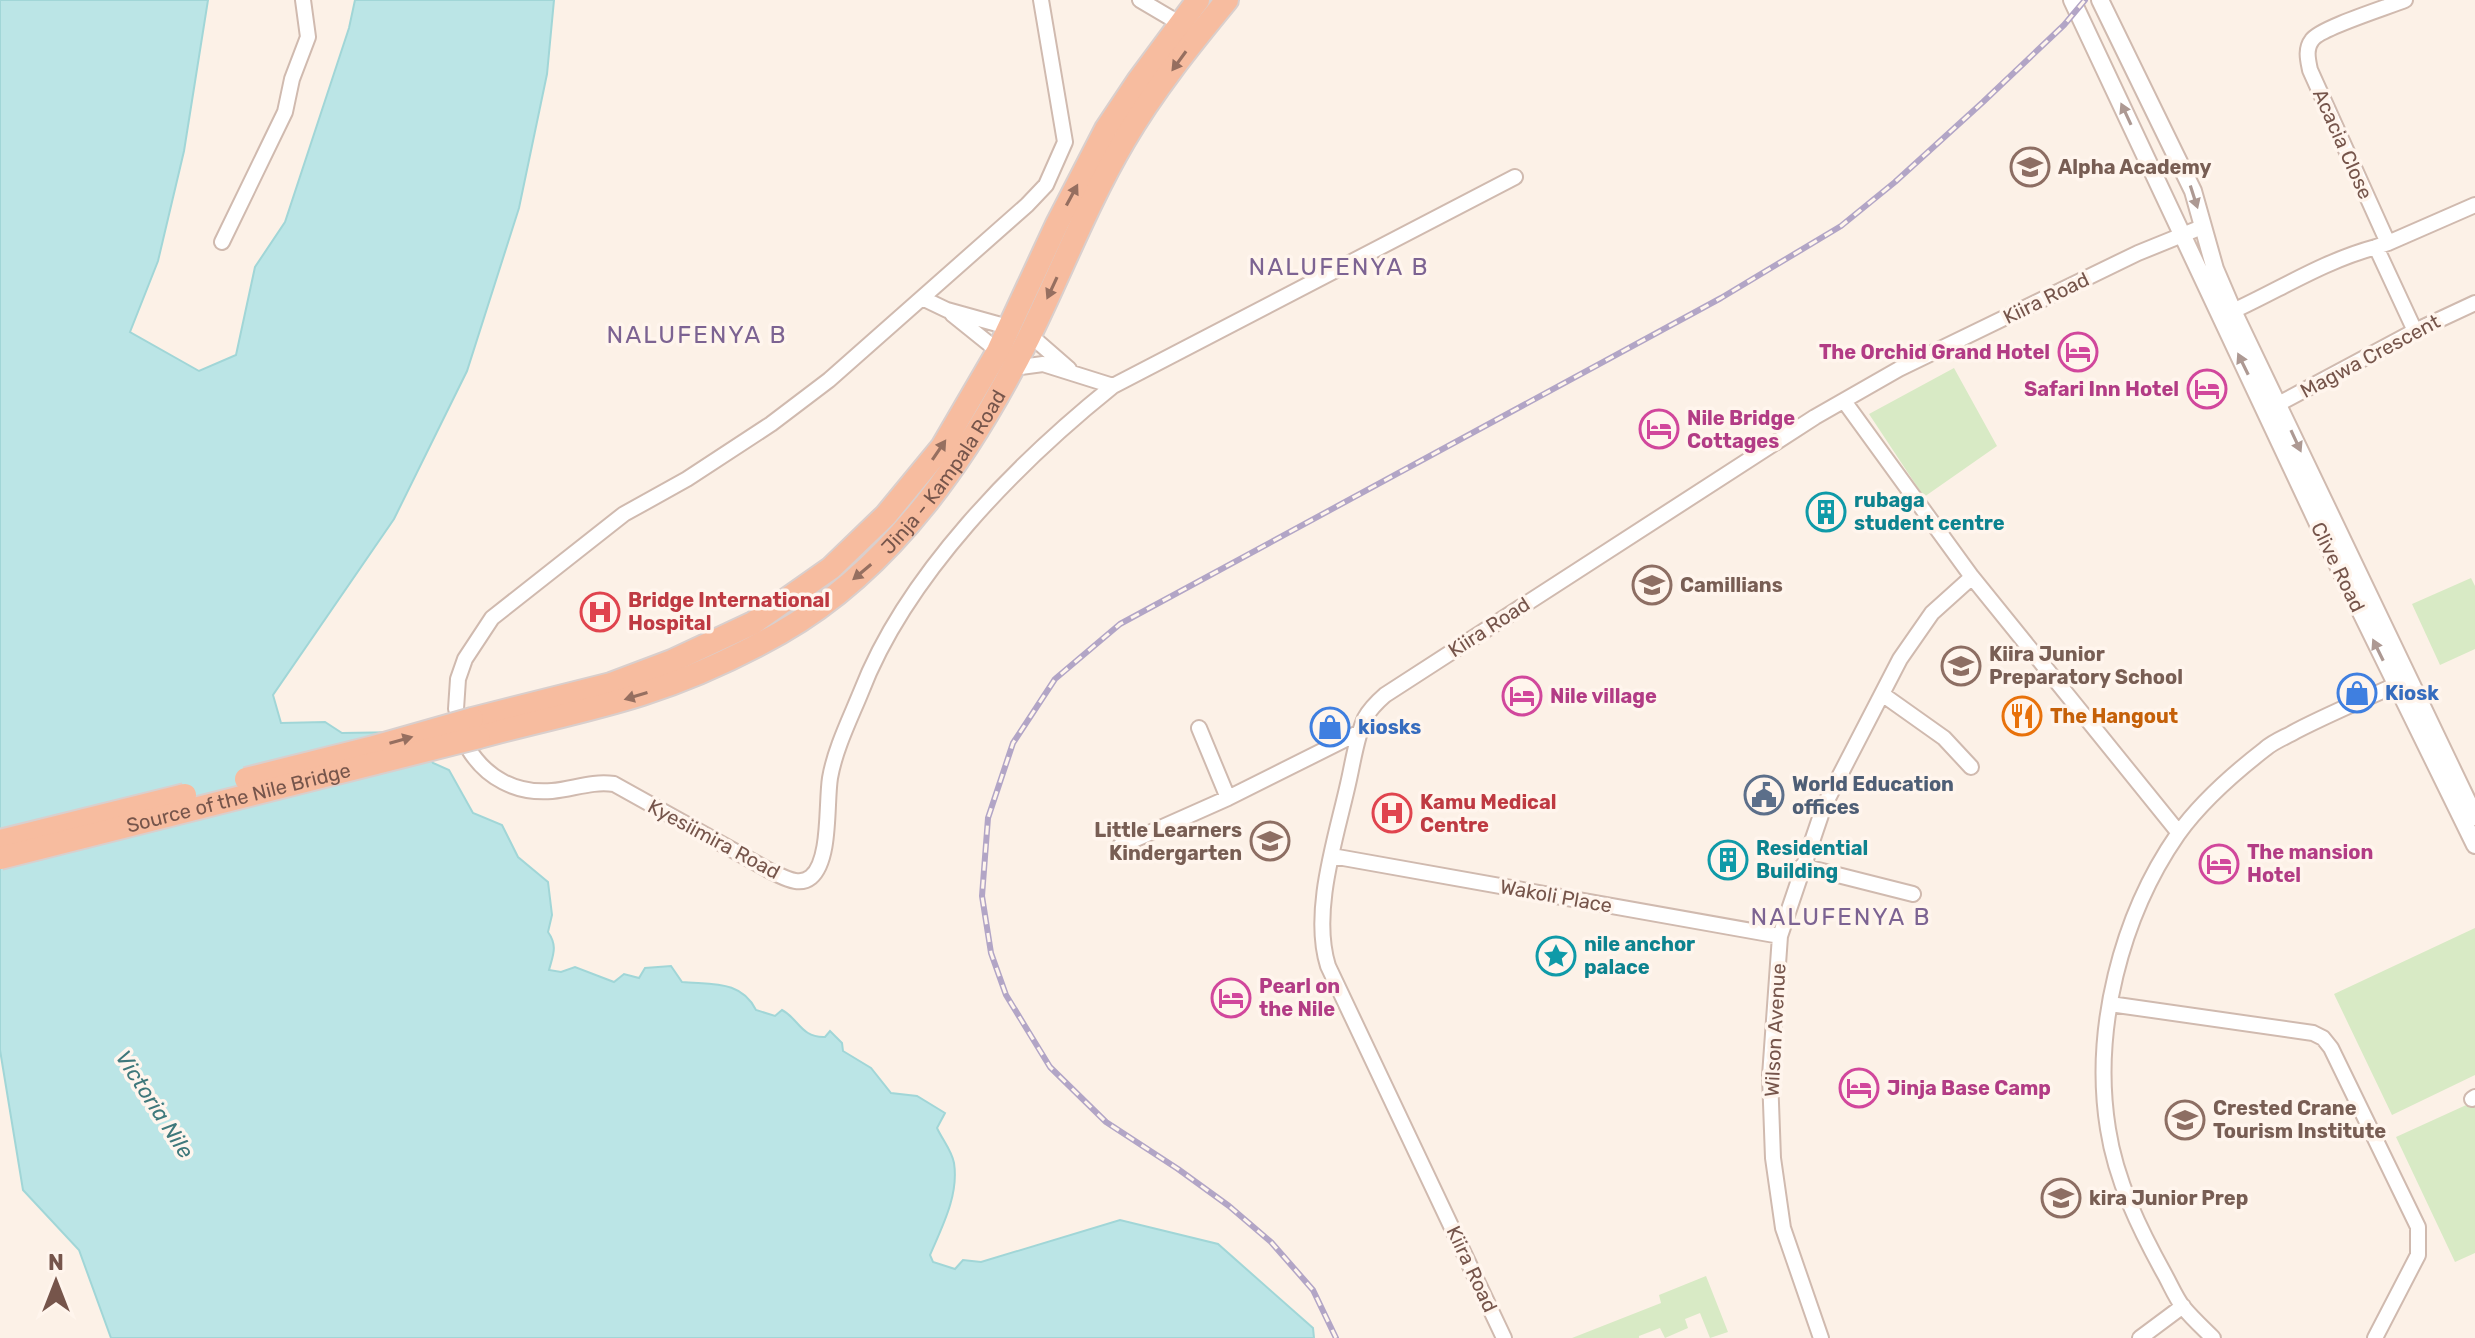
<svg xmlns="http://www.w3.org/2000/svg" width="2475" height="1338" font-family="Rubik,sans-serif">
<style>
.green{fill:#d8eac5}
.water{fill:#bbe5e6;stroke:#a1d6d7;stroke-width:2}
.lines{fill:none;stroke-linecap:round;stroke-linejoin:round}
.minor-casing{stroke:#d0baaf;stroke-width:18}
.tertiary-casing{stroke:#d0baaf;stroke-width:20}
.trunk-casing{stroke:#d9cfcd;stroke-width:26}
.minor{stroke:#fff;stroke-width:14}
.tertiary{stroke:#fff;stroke-width:16}
.trunk{stroke:#f7bc9f;stroke-width:22}
.rail-casing{stroke:#b2a5c6;stroke-width:6}
.rail{stroke:#fff5ed;stroke-width:3;stroke-dasharray:9;stroke-linecap:butt}
.trunk-bridge-casing{stroke:#d9cfcd;stroke-width:26;stroke-linecap:butt}
.trunk-bridge{stroke:#f7bc9f;stroke-width:22}
.oneway{fill:#966f60}
.oneway2{fill:#ad9993}
.labels{text-anchor:middle;stroke-width:7;stroke-linejoin:round;paint-order:stroke}
.street-label{font-size:20px;fill:#76554b;stroke:#fff5ed}
.education-label{font-size:20px;font-weight:bold;fill:#785e54;stroke:#fff5ed;text-anchor:start}
.hotel-label{font-size:20px;font-weight:bold;fill:#b23c85;stroke:#fff5ed;text-anchor:start}
.culture-label{font-size:20px;font-weight:bold;fill:#0d838f;stroke:#fff5ed;text-anchor:start}
.health-label{font-size:20px;font-weight:bold;fill:#be3a42;stroke:#fff5ed;text-anchor:start}
.shop-label{font-size:20px;font-weight:bold;fill:#366cbe;stroke:#fff5ed;text-anchor:start}
.food-label{font-size:20px;font-weight:bold;fill:#c56008;stroke:#fff5ed;text-anchor:start}
.service-label{font-size:20px;font-weight:bold;fill:#4e5e75;stroke:#fff5ed;text-anchor:start}
.water-label{font-size:22px;font-style:italic;fill:#3f787b;stroke:#fff5ed}
.quarter-label{font-size:24px;letter-spacing:2px;fill:#7c6392;stroke:#fff5ed}
</style>
<rect width="100%" height="100%" fill="#fcf1e7"/>
<path class="green" d="M1954 368 1997 446 1924 497 1869 414Z
M2471 578 2475 586V649L2440 665 2412 604Z
M2475 928V1075L2392 1115 2334 994Z
M2475 1101V1253L2455 1262 2396 1137Z
M1706 1276 1728 1332 1710 1338 1700 1313 1685 1319 1688 1328 1665 1338 1660 1328 1639 1336V1338H1572L1661 1303 1659 1295Z"/>
<path class="water" d="M0 0H208L184 151 158 261 130 332 199 371 236 355 255 267 285 222 349 28 355 0H554L547 74 519 208 467 371 394 519 273 695 281 723 325 722 342 733 405 732 420 743 433 763 449 770 473 813 502 825 518 857 548 882 552 915 548 932C558 946 553 955 549 970L561 972 575 967 614 982 624 974 639 978 645 968 671 966 682 982C712 985 741 980 756 1010L775 1016 782 1010C798 1018 801 1038 825 1037L830 1031 842 1043 843 1051 871 1068 891 1093 917 1096 945 1113 937 1128C942 1139 952 1151 954 1163 959 1195 942 1227 930 1255L933 1262 955 1269 963 1260 981 1262 1120 1220 1218 1244 1313 1328 1314 1338H111L79 1250 23 1190 0 1050Z"/>
<g class="lines">
<g class="minor-casing">
<path id="minor" d="M1140 0 1179 23
M2405 0C2388 7 2320 28 2312 40 2305 49 2308 60 2310 70L2388 243 2376 247 2415 331
M222 242 285 112 292 79 308 37 303 0
M2388 243 2475 205
M922 298 947 310 1008 327
M2233 311C2281 289 2324 261 2376 247
M952 314 998 351
M1030 335 1069 369
M1013 368 1043 364 1113 386
M1844 401 1972 577 2179 833
M2269 409 2415 331 2475 303
M1882 694 1944 738 1971 767
M456 709 458 679 465 659 492 618 624 514 687 479 771 424 829 380 1027 205 1046 185 1065 142 1041 0
M1199 728 1228 798
M468 748C486 778 516 794 552 791 574 789 591 781 614 784L772 872C784 877 799 887 811 877 831 860 826 803 830 778 835 749 850 719 861 692 906 575 1017 463 1113 386L1515 177
M1120 846 1228 798 1360 732
M1332 856 1780 936
M1802 866 1913 894
M2110 1004 2313 1033 2323 1038 2331 1048 2418 1227V1255L2375 1338
M2472 1099 2475 1097
M1504 1338 1328 966C1311 912 1336 838 1348 784 1353 763 1356 738 1365 718 1370 709 1377 702 1385 695L1815 417 1899 369 2138 253 2202 227
M1821 1338 1783 1228 1773 1158 1770 1076 1780 936 1824 806 1900 659 1932 613 1972 577
M2140 1338 2183 1306
M2213 1338C2203 1328 2192 1318 2183 1307 2176 1298 2171 1286 2165 1275 2140 1230 2116 1181 2108 1129 2092 1030 2121 916 2178 834 2201 802 2234 773 2265 749 2274 741 2286 737 2296 731 2329 714 2362 700 2396 685"/>
</g>
<g class="tertiary-casing">
<path id="tertiary" d="M2072 0 2327 543 2475 845
M2100 0 2193 191 2215 269 2233 311 2475 817"/>
</g>
<g class="trunk-casing">
<g id="trunk">
<path d="M472 719 611 684 672 661 753 623 831 568 886 515 942 447 998 351 1057 224 1106 129 1138 81 1198 0"/>
<path id="s1" d="M479 737C533 722 589 711 642 694 689 679 737 657 780 633 894 568 972 452 1029 337 1061 272 1087 204 1124 141 1153 91 1190 45 1227 0"/>
</g>
</g>
<use href="#minor" class="minor"/>
<use href="#tertiary" class="tertiary"/>
<use href="#trunk" class="trunk"/>
<g class="rail-casing">
<path id="rail" d="M1336 1338 1313 1290 1271 1242 1229 1206 1178 1169 1106 1122 1050 1067 1006 995 991 953 982 896 988 818 1013 743 1055 679 1120 624 1721 298 1841 226 1895 182 1983 102 2064 25 2085 0"/>
</g>
<use href="#rail" class="rail"/>
<g class="trunk-bridge-casing">
<g id="trunk-bridge">
<path d="M246 779 370 748 472 719"/>
<path d="M0 841 185 795"/>
<path id="s2" d="M0 858 479 737"/>
</g>
</g>
<use href="#trunk-bridge" class="trunk-bridge"/>
</g>
<defs><path id="oneway-solid" d="M-6-.8H1V-3.2L6.5 0L1 3.2V.8H-6Z" transform="scale(2)"/></defs>
<g class="oneway">
<use href="#oneway-solid" transform="translate(1179 61) rotate(126)"/>
<use href="#oneway-solid" transform="translate(1072 195) rotate(-62)"/>
<use href="#oneway-solid" transform="translate(1052 288) rotate(115)"/>
<use href="#oneway-solid" transform="translate(939 450) rotate(-56)"/>
<use href="#oneway-solid" transform="translate(862 572) rotate(140)"/>
<use href="#oneway-solid" transform="translate(636 696) rotate(163)"/>
<use href="#oneway-solid" transform="translate(401 740) rotate(-16)"/>
</g>
<g class="oneway2">
<use href="#oneway-solid" transform="translate(2126 114) rotate(-115)"/>
<use href="#oneway-solid" transform="translate(2194 197) rotate(72)"/>
<use href="#oneway-solid" transform="translate(2243 364) rotate(-116)"/>
<use href="#oneway-solid" transform="translate(2296 441) rotate(65)"/>
<use href="#oneway-solid" transform="translate(2378 650) rotate(-116)"/>
</g>
<defs>
<g id="school-ring" transform="scale(2)"><circle r="9.5" fill="#fff5ed" stroke="#8d6e63" stroke-width="1.5"/><path d="M0-5L7-2L0 1L-7-2ZM-4 1L0 2.5L4 1V4Q0 6-4 4Z" fill="#8d6e63"/></g>
<g id="hotel-ring" transform="scale(2)"><circle r="9.5" fill="#fff5ed" stroke="#d1479c" stroke-width="1.5"/><path d="M-6-4.5h1.5V1H6V5H4.5V3h-9V5H-6ZM-4 0a1.8 1.8 0 1 1 3.6 0ZM.5 0V-2.5h3Q6-2.5 6 0Z" fill="#d1479c"/></g>
<g id="building-ring" transform="scale(2)"><circle r="9.5" fill="#fff5ed" stroke="#0f9aa8" stroke-width="1.5"/><path d="M-4-6H4V6H1V3H-1V6H-4ZM-2.5-4.3h1.7v1.8h-1.7ZM.8-4.3h1.7v1.8H.8ZM-2.5-1h1.7V.8h-1.7ZM.8-1h1.7V.8H.8Z" fill="#0f9aa8"/></g>
<g id="hospital-ring" transform="scale(2)"><circle r="9.5" fill="#fff5ed" stroke="#e0444e" stroke-width="1.5"/><path d="M-5-5h3v3.5h4V-5h3V5h-3V1.5h-4V5h-3Z" fill="#e0444e"/></g>
<g id="shop-ring" transform="scale(2)"><circle r="9.5" fill="#fff5ed" stroke="#3f7fe0" stroke-width="1.5"/><path d="M-5-2.5h2.3a2.7 3.5 0 0 1 5.4 0H5L5.5 6h-11ZM-1.5-2.5h3a1.5 2.3 0 0 0-3 0Z" fill="#3f7fe0"/></g>
<g id="restaurant-ring" transform="scale(2)"><circle r="9.5" fill="#fff5ed" stroke="#e8710a" stroke-width="1.5"/><path d="M-5-6h1v4h1v-4h1v4h1v-4h1v5L-1.5 .5V6h-2V.5L-5-1ZM5-6V6H3V1.5H1.5Q1.5-4 5-6Z" fill="#e8710a"/></g>
<g id="civic-ring" transform="scale(2)"><circle r="9.5" fill="#fff5ed" stroke="#5c6f8a" stroke-width="1.5"/><path d="M-.6-6.5H3V-4.5H.6V-3L4-1V1h2V6H-6V1h2V-1L-.6-3ZM-1.2 2.5V6h2.4V2.5Z" fill="#5c6f8a"/></g>
<g id="sight-ring" transform="scale(2)"><circle r="9.5" fill="#fff5ed" stroke="#0f9aa8" stroke-width="1.5"/><path d="M0-6L1.8-2.2L6-1.7L2.9 1.2L3.7 5.4L0 3.3L-3.7 5.4L-2.9 1.2L-6-1.7L-1.8-2.2Z" fill="#0f9aa8"/></g>
</defs>
<g fill-rule="evenodd">
<use href="#school-ring" x="2030" y="167"/>
<use href="#hotel-ring" x="2078" y="352"/>
<use href="#hotel-ring" x="2207" y="389"/>
<use href="#hotel-ring" x="1659" y="429"/>
<use href="#building-ring" x="1826" y="512"/>
<use href="#school-ring" x="1652" y="585"/>
<use href="#hospital-ring" x="600" y="612"/>
<use href="#school-ring" x="1961" y="666"/>
<use href="#shop-ring" x="2357" y="693"/>
<use href="#hotel-ring" x="1522" y="696"/>
<use href="#restaurant-ring" x="2022" y="716"/>
<use href="#shop-ring" x="1330" y="727"/>
<use href="#civic-ring" x="1764" y="795"/>
<use href="#hospital-ring" x="1392" y="813"/>
<use href="#school-ring" x="1270" y="841"/>
<use href="#building-ring" x="1728" y="860"/>
<use href="#hotel-ring" x="2219" y="864"/>
<use href="#sight-ring" x="1556" y="956"/>
<use href="#hotel-ring" x="1231" y="998"/>
<use href="#hotel-ring" x="1859" y="1088"/>
<use href="#school-ring" x="2185" y="1120"/>
<use href="#school-ring" x="2061" y="1198"/>
</g>
<g class="labels">
<g class="street-label">
<text transform="translate(2343 144) rotate(66)" y="7">Acacia Close</text>
<text transform="translate(2046 298) rotate(-26)" y="7">Kiira Road</text>
<text transform="translate(2370 356) rotate(-28)" y="7">Magwa Crescent</text>
<text dy="7" stroke="none"><textPath href="#s1" startOffset="552">Jinja - Kampala Road</textPath></text>
<text transform="translate(2338 567) rotate(64)" y="7">Clive Road</text>
<text transform="translate(1489 627) rotate(-33)" y="7">Kiira Road</text>
<text dy="7" stroke="none"><textPath href="#s2" startOffset="246">Source of the Nile Bridge</textPath></text>
<text transform="translate(714 839) rotate(28)" y="7">Kyesiimira Road</text>
<text transform="translate(1556 896) rotate(10)" y="7">Wakoli Place</text>
<text transform="translate(1775 1030) rotate(-87)" y="7">Wilson Avenue</text>
<text transform="translate(1472 1269) rotate(65)" y="7">Kiira Road</text>
</g>
<g class="education-label">
<text x="2058" y="174">Alpha Academy</text>
<text x="1680" y="592">Camillians</text>
<text x="1989" y="661">Kiira Junior<tspan x="1989" dy="23">Preparatory School</tspan></text>
<text x="1242" y="837" text-anchor="end">Little Learners<tspan x="1242" dy="23">Kindergarten</tspan></text>
<text x="2213" y="1115">Crested Crane<tspan x="2213" dy="23">Tourism Institute</tspan></text>
<text x="2089" y="1205">kira Junior Prep</text>
</g>
<g class="hotel-label">
<text x="2050" y="359" text-anchor="end">The Orchid Grand Hotel</text>
<text x="2179" y="396" text-anchor="end">Safari Inn Hotel</text>
<text x="1687" y="425">Nile Bridge<tspan x="1687" dy="23">Cottages</tspan></text>
<text x="1550" y="703">Nile village</text>
<text x="2247" y="859">The mansion<tspan x="2247" dy="23">Hotel</tspan></text>
<text x="1259" y="993">Pearl on<tspan x="1259" dy="23">the Nile</tspan></text>
<text x="1887" y="1095">Jinja Base Camp</text>
</g>
<g class="culture-label">
<text x="1854" y="507">rubaga<tspan x="1854" dy="23">student centre</tspan></text>
<text x="1756" y="855">Residential<tspan x="1756" dy="23">Building</tspan></text>
<text x="1584" y="951">nile anchor<tspan x="1584" dy="23">palace</tspan></text>
</g>
<g class="health-label">
<text x="628" y="607">Bridge International<tspan x="628" dy="23">Hospital</tspan></text>
<text x="1420" y="809">Kamu Medical<tspan x="1420" dy="23">Centre</tspan></text>
</g>
<g class="shop-label">
<text x="2385" y="700">Kiosk</text>
<text x="1358" y="734">kiosks</text>
</g>
<g class="food-label">
<text x="2050" y="723">The Hangout</text>
</g>
<g class="service-label">
<text x="1792" y="791">World Education<tspan x="1792" dy="23">offices</tspan></text>
</g>
<g class="water-label">
<text transform="translate(155 1104) rotate(57)" y="8">Victoria Nile</text>
</g>
<g class="quarter-label">
<text x="1339" y="275">NALUFENYA B</text>
<text x="697" y="343">NALUFENYA B</text>
<text x="1841" y="925">NALUFENYA B</text>
</g>
</g>
<g transform="translate(56 1282)" stroke="#fff5ed" stroke-width="6" paint-order="stroke">
<path d="M0-6L14 30L0 20L-14 30Z" fill="#76554b"/>
<text y="-12" font-size="22" font-weight="bold" text-anchor="middle" fill="#76554b">N</text>
</g>
</svg>
